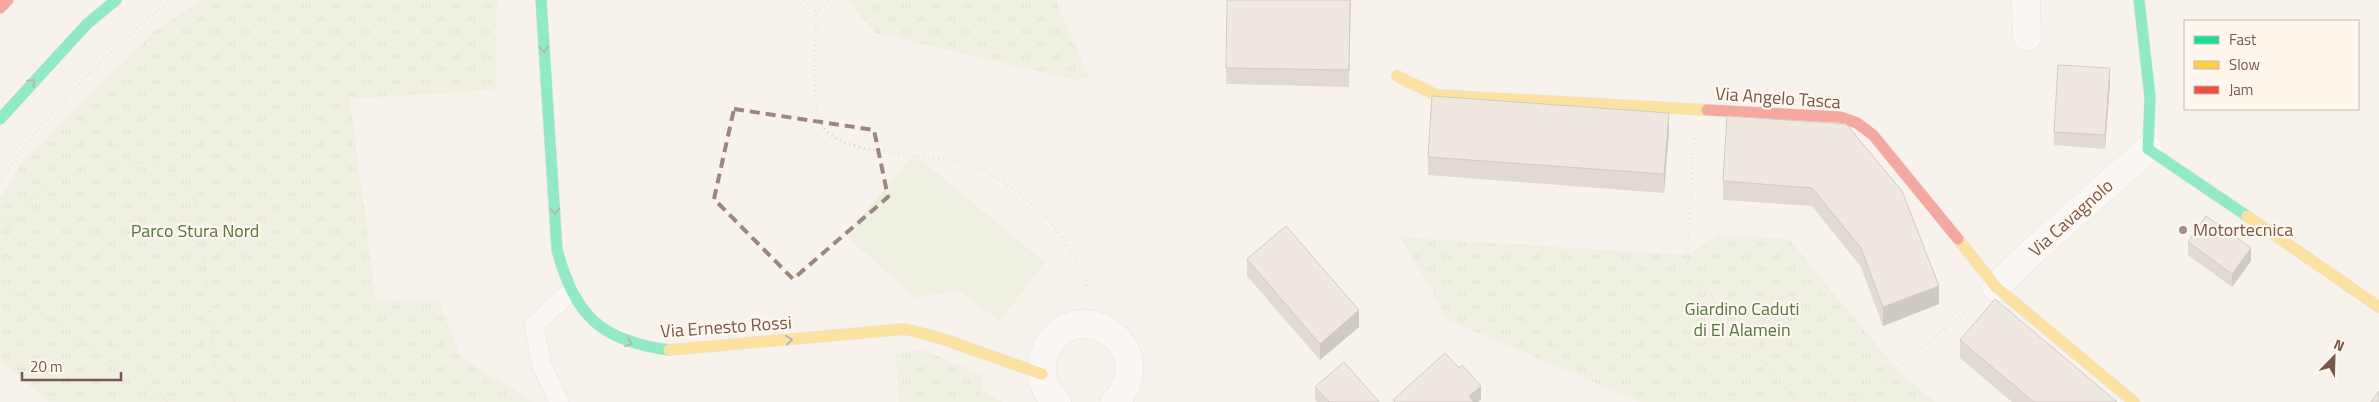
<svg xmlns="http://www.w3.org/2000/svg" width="2379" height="402" font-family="'Titillium Web',sans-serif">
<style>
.park{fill:url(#park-tufts)}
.pitch{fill:#e5eed6}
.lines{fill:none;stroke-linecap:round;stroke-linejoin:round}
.lane-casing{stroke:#d6cec8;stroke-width:20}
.street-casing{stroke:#d6cec8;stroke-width:29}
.fast-casing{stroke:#d7cec8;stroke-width:12}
.slow-casing{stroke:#d7cec8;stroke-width:12}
.jam-casing{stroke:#d7cec8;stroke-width:12}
.path{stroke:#dad2ce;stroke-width:3;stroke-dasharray:1 4;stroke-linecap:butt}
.lane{stroke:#fefdfc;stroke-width:19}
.street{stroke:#fefdfc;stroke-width:28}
.fast{stroke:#16e098;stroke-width:11}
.slow{stroke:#ffcf43;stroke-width:11}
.jam{stroke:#f24e42;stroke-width:11}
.wall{fill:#c5bcb5}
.shaded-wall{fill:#a09994}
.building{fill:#e5dbd3;stroke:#a09994}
.oneway{stroke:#5f7a5e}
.marked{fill:none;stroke:#9d867a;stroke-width:4;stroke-dasharray:10 6;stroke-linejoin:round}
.poi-dot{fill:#a48e83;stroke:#fff7ed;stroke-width:2}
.labels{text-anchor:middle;stroke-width:4.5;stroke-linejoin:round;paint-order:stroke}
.street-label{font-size:18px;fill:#77584a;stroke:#fff7ed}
.poi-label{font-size:18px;fill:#77584a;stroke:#fff7ed;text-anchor:start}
.park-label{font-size:18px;fill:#52773f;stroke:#fff7ed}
</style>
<defs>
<pattern id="park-tufts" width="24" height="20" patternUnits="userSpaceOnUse" patternTransform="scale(1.25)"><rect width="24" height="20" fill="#e5eed6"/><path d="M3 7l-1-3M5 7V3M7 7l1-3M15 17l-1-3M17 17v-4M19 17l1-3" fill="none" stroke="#c8ceb9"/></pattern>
</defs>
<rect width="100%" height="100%" fill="#f8f2ec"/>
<path class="park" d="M200 0H497L496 89 350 99 376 300 439 301 462 358 534 402H48L0 360V198L22 162 155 31Z
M847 0H1056L1089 78 1075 80 875 33Z
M1719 235 1789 239 1896 368 1935 402H1640L1448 320 1400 237 1688 255Z
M921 349 983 375V391L974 402H899L896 353Z"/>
<path class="pitch" d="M914 154 1045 262 1000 321 958 291 915 298 846 236Z
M983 391 1003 402H974Z"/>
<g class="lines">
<g class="lane-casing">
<path id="lane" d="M559 402 542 366 534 325 571 291"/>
</g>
<g class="street-casing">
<path id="street" d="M2026 0 2027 37
M1996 287 2034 250 2148 149
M1057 402C1045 393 1041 379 1042 365 1042 356 1047 347 1052 340 1089 295 1160 354 1115 402"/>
</g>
<g class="fast-casing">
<path id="fast" d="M541 0 557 250C575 316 601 341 669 350
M2139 0 2150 97 2148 149 2247 216
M0 119 87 24 116 0"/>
</g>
<g class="slow-casing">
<path id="slow" d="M1397 76 1436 95 1707 110
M2247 216 2379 307
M1958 239 1996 287 2134 402
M669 350 905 329 940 338 1042 374"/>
</g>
<g class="jam-casing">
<path id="jam" d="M0 8 8 0
M1707 110 1840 117 1857 123 1873 135 1958 239"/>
</g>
<path class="path" d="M804 0 816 12C816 42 810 100 822 125 839 157 933 154 966 163 987 168 1032 202 1047 218 1064 238 1083 268 1089 294
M816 12 831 0
M1694 138 1687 267 1781 381 1796 402
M0 181C45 113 107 53 170 0
M0 218 11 223 52 181 111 162 155 163 170 169 194 197 202 238 214 359 219 377 235 402
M0 254 11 223
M0 283 168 402
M1855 402 1972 307"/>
<use href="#lane" class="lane"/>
<use href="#street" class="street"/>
<use href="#fast" class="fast"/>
<use href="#slow" class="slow"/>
<use href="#jam" class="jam"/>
</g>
<path class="wall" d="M1351 0 1349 87 1226 84V68Z
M2110 82 2105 149 2054 145V132Z
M1846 124 1939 304 1883 326 1861 267 1812 206 1723 200V181Z
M1669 131 1664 193 1428 175V157Z
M2188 242 2251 261 2232 287 2188 255Z
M1247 259 1359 327 1320 360 1247 276Z
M1960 340 2117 402H2012L1960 358Z
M1315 387 1379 402H1317L1315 400Z"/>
<path class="shaded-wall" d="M2110 68V82L2105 149V135Z
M1669 113V131L1664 193V174Z
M2251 248V261L2232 287V274Z
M1939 286V304L1883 326V307Z
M1359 310V327L1320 360V344Z
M1481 386V399L1478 402H1469V396Z"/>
<path class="building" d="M1227 0H1350L1349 70 1226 68Z
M2058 65 2110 68 2105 135 2054 132Z
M1432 96 1669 113 1664 174 1428 157Z
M1727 116 1846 124 1902 191 1939 286 1883 307 1861 248 1812 188 1723 181Z
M2206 216 2251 248 2232 274 2188 242Z
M1286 226 1359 310 1320 344 1247 259Z
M1995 299 2117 402H2034L1960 340Z
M1445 353 1459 368 1462 365 1481 386 1469 396 1474 402H1395L1393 400Z
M1344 362 1379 402H1329L1315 387Z
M2379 391V402H2371Z"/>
<defs><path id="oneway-chevron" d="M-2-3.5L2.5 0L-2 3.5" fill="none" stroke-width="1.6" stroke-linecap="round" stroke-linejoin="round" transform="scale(1.25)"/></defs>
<g class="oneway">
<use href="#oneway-chevron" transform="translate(544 49) rotate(86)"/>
<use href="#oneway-chevron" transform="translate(32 82) rotate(-47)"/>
<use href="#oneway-chevron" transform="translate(555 211) rotate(86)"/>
<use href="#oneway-chevron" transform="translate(789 340) rotate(-6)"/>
<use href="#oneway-chevron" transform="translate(629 343) rotate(20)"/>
</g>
<path d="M0 0H2379V402H0ZM734 109 874 130 888 197 793 279 714 199Z" fill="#f8f2ec" fill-opacity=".55" fill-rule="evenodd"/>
<path class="marked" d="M734 109 874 130 888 197 793 279 714 199Z"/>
<circle class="poi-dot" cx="2183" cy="230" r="5"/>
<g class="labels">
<g class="street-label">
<text transform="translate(1778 98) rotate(4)" y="6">Via Angelo Tasca</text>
<text transform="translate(2071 218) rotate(-42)" y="6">Via Cavagnolo</text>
<text transform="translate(726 327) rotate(-4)" y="6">Via Ernesto Rossi</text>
</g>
<g class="poi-label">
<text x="2193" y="236">Motortecnica</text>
</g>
<g class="park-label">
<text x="195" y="237">Parco Stura Nord</text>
<text x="1742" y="315">Giardino Caduti<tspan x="1742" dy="21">di El Alamein</tspan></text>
</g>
</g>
<rect x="2184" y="20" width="175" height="90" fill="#fff7ed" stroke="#c9b7ac"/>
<rect x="2194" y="36" width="25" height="8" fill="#16e098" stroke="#c9b7ac"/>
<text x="2229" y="45" font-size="15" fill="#77584a">Fast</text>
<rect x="2194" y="61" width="25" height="8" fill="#ffcf43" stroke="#c9b7ac"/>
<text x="2229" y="70" font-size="15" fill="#77584a">Slow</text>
<rect x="2194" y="86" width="25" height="8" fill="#f24e42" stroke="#c9b7ac"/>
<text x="2229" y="95" font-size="15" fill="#77584a">Jam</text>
<g transform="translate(2334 357) rotate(23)" stroke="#fff7ed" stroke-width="4" paint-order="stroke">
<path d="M0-4L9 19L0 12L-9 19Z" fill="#77584a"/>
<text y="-8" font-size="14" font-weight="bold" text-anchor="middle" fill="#77584a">N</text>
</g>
<path d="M22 372v8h99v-8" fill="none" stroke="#77584a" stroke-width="2.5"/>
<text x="30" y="372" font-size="15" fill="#77584a" stroke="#fff7ed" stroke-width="4" paint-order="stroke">20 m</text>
</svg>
